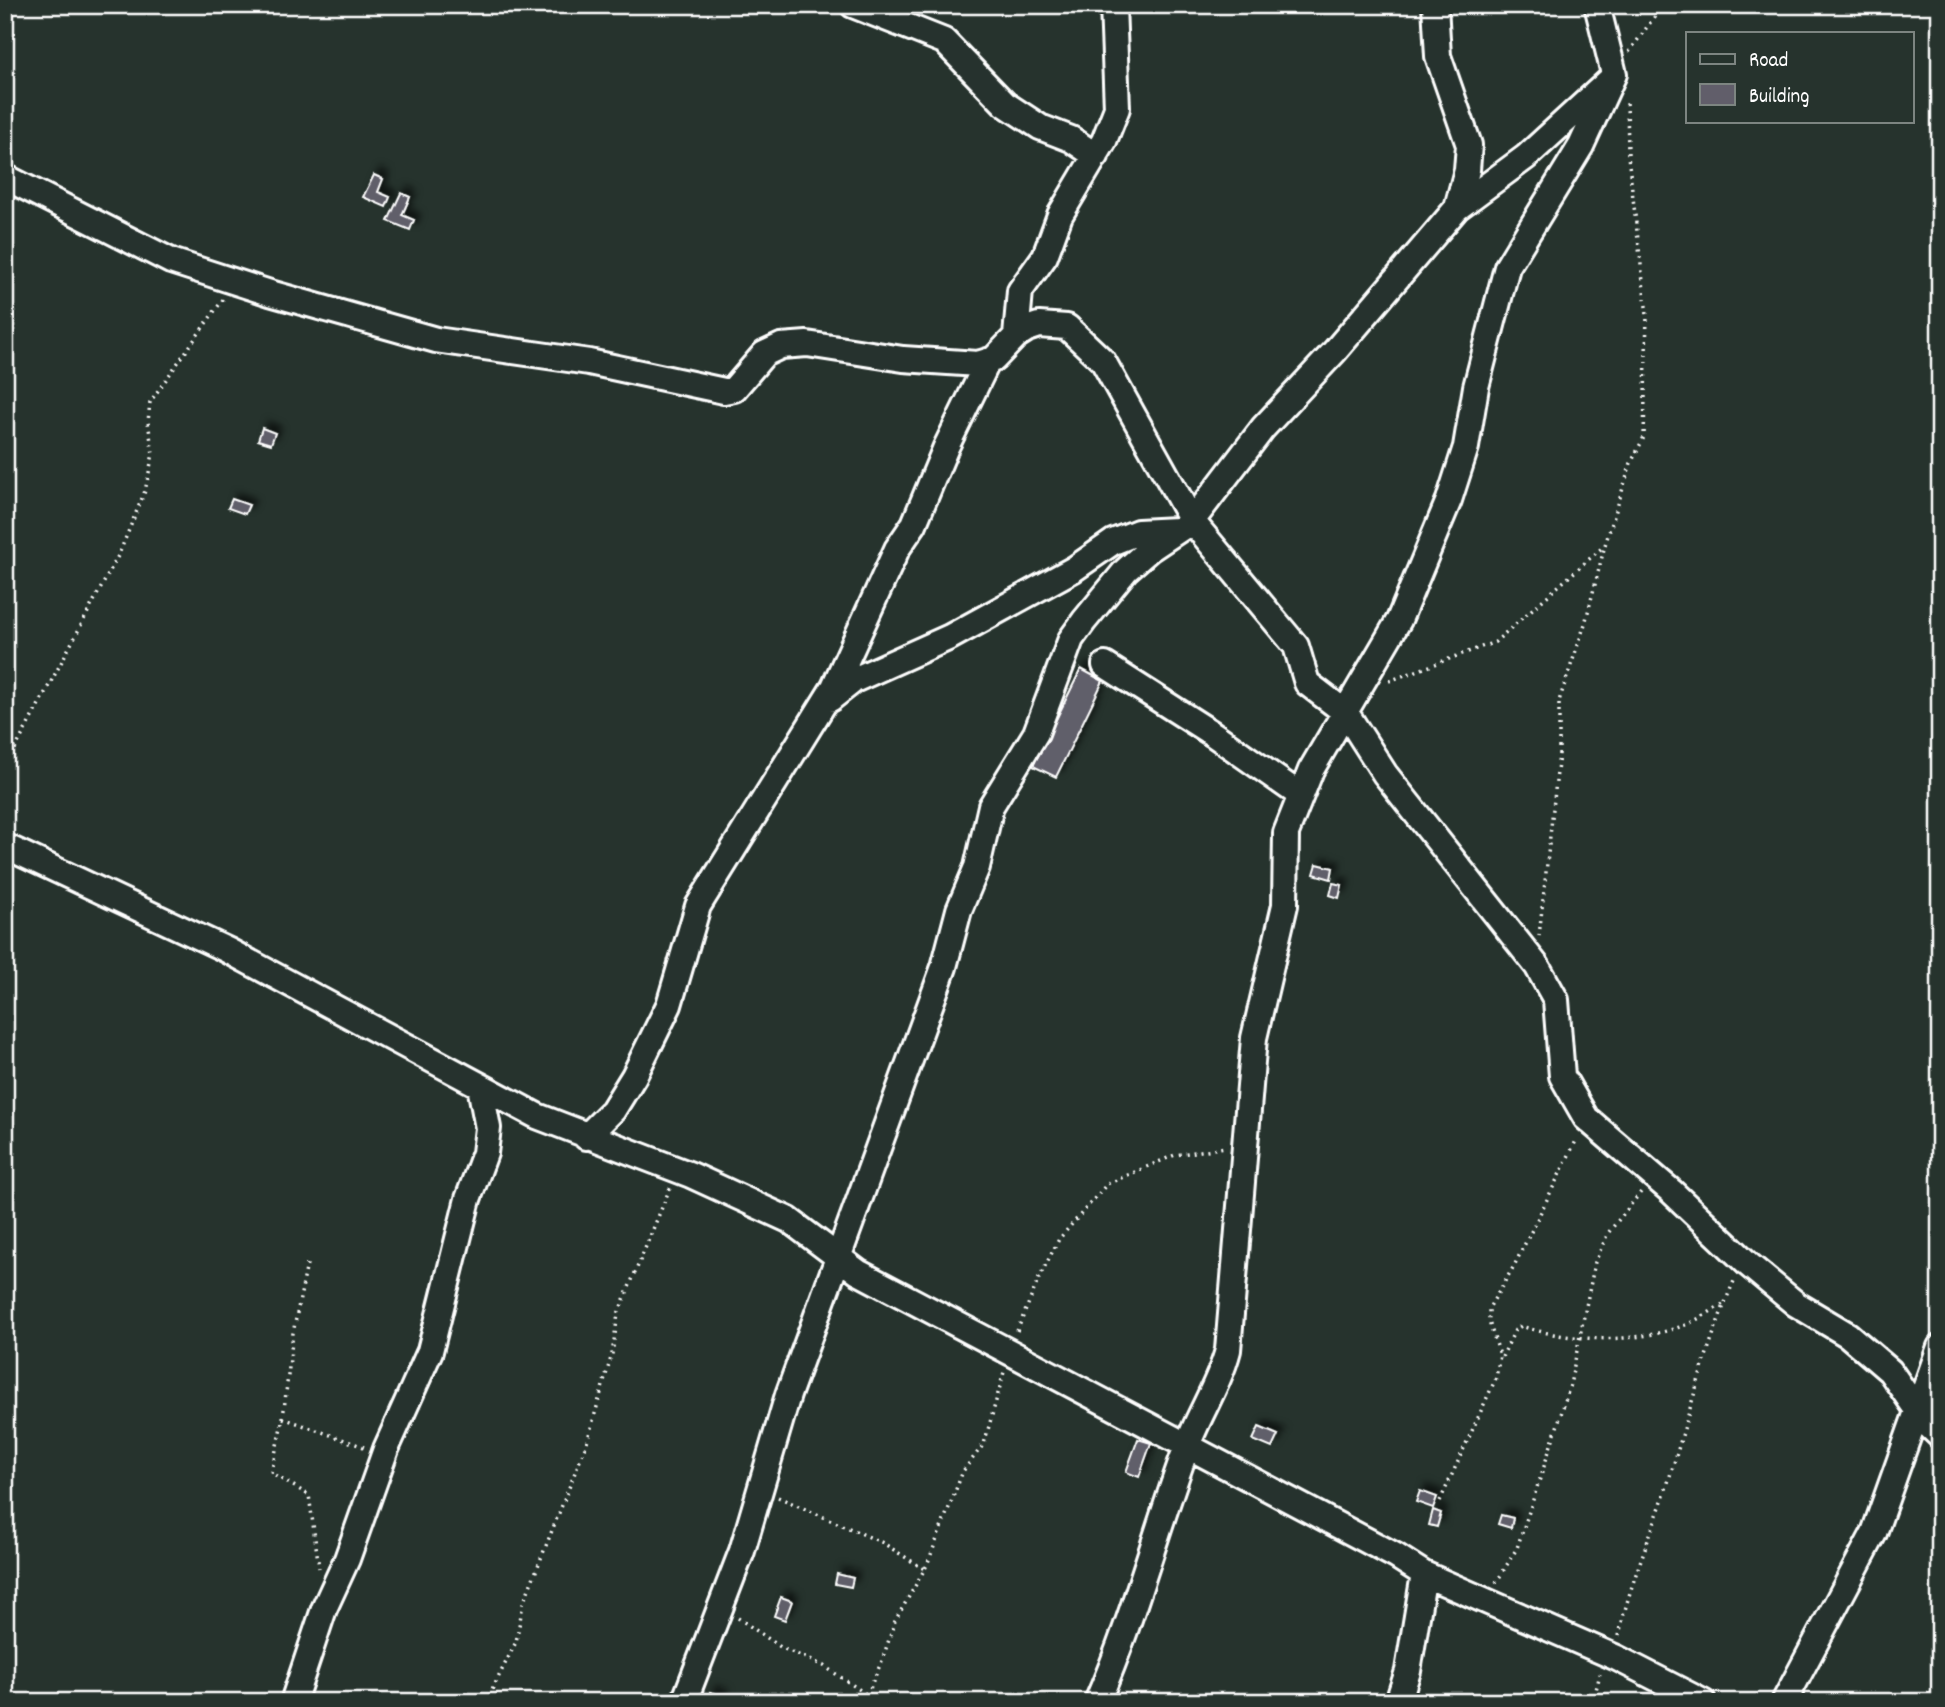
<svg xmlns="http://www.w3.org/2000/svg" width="1945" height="1707" font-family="Dekko,sans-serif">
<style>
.building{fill:#615e6a;stroke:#fff;stroke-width:2;filter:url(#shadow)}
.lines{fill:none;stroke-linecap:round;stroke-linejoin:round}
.minor-casing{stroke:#fff;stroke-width:30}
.path{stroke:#fff;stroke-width:3.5;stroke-dasharray:2 5;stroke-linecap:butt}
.minor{stroke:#26332d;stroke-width:24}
</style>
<defs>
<filter id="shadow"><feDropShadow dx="6" dy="-6" stdDeviation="3.5" flood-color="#0009"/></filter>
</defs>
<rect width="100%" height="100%" fill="#26332d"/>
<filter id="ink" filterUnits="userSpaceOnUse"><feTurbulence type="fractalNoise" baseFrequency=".0143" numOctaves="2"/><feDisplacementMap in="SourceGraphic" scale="14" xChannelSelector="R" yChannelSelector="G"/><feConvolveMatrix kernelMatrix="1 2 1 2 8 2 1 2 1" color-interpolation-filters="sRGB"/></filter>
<g filter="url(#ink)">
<path class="building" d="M374 175 383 179 378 192 390 197 386 207 363 197Z
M401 193 410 197 402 215 414 220 410 230 388 221Z
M262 428 275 433 271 444 258 440Z
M232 499 249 505 245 514 228 508Z
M1081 669 1103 681 1056 777 1033 766Z
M1317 864 1333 868 1331 879 1314 874Z
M1333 883 1342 885 1339 898 1330 895Z
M1259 1427 1278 1435 1272 1448 1253 1440Z
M1138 1439 1151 1443 1139 1477 1126 1472Z
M1420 1491 1437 1497 1433 1508 1416 1502Z
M1433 1510 1441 1513 1437 1527 1429 1525Z
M1501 1515 1513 1518 1511 1528 1498 1524Z
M837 1574 853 1578 851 1587 835 1584Z
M781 1597 792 1601 785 1620 774 1616Z
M710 1692 722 1696 720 1702H707Z"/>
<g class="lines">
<g class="minor-casing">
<path id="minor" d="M853 5 944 41 1005 104 1040 127 1071 139 1096 156
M1435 5 1438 56 1469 145 1467 170 1457 208
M5 177 171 261 270 293 436 340 589 362 724 391 734 389 764 354 781 346 807 344 903 359 978 364 994 359 1016 336 1027 329 1039 325 1067 327 1103 361 1192 521 1296 646 1307 683 1346 713 1385 774 1537 966 1556 1000 1562 1076 1586 1118 1671 1191 1749 1265 1796 1304 1848 1335 1890 1371 1926 1423 1940 1436
M1016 336 1020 291 1045 256 1060 215 1104 141 1117 108 1113 5
M1105 665 1213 734 1300 795
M830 699 854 680 950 637 1074 569 1113 542 1138 532 1177 530
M5 846 227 950 537 1116 691 1175 789 1220 858 1272 1396 1556 1424 1574 1617 1658 1703 1702
M586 1137 613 1110 634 1076 669 1005 698 906 834 687 897 549 914 524 946 447 987 363
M293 1702 324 1609 347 1559 386 1449 430 1351 468 1199 485 1153 488 1128 480 1086
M684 1702 742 1551 788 1395 944 967 959 910 977 867 991 806 1036 733 1071 639 1084 621 1126 570 1150 549 1192 521 1263 428 1335 351 1457 208 1526 157 1611 79
M1097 1702C1133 1620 1155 1533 1186 1449 1198 1415 1219 1385 1228 1350L1254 1038 1285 905 1286 833 1311 770 1399 620 1449 500 1466 447 1476 387 1507 267 1581 146 1614 74 1597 5
M1398 1702 1408 1671 1424 1574
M1784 1702 1874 1533 1940 1347"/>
</g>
<path class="path" d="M1629 52 1663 5
M1389 681 1495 642 1604 546
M5 768 119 554 145 491 153 454 148 422 150 402 224 298
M1539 936 1559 754V701L1585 624 1605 545 1631 463 1644 437 1647 315 1628 156 1627 99
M307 1264 293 1333 283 1418 271 1473 309 1495 319 1568
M1017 1331 1040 1276 1059 1239 1107 1184 1175 1155 1226 1147
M1502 1357 1515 1330 1521 1326C1570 1342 1636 1344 1685 1325 1698 1320 1711 1311 1723 1304
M283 1418 364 1447
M778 1497 883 1543 924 1569
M1440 1501 1496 1378 1500 1355 1489 1322V1308L1514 1266 1577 1139
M1496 1583 1517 1548 1558 1424 1570 1385 1595 1262 1608 1233 1641 1192
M738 1618 782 1648 824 1666 869 1696
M1619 1636C1629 1585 1650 1538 1666 1489 1688 1419 1705 1348 1734 1281
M486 1702 516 1642 523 1604 587 1442 612 1354 618 1314 670 1188
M868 1702 871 1685 882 1661 895 1621 927 1565 963 1471 984 1444 1004 1372
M1593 1702 1600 1674"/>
<use href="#minor" class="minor"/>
</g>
</g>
<rect width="1945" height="1707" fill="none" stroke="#26332d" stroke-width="28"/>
<rect x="14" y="14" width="1917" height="1679" fill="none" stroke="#fff" stroke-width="2.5" filter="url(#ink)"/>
<rect x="1686" y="32" width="228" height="91" fill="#26332d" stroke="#7d8581" stroke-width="2"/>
<rect x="1700" y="54" width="35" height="10" fill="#26332d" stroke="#7d8581" stroke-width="2"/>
<text x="1749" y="66" font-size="21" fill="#ffffff">Road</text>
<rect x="1700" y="84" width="35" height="21" fill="#615e6a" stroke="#7d8581" stroke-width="2"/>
<text x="1749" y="102" font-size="21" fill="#ffffff">Building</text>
</svg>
